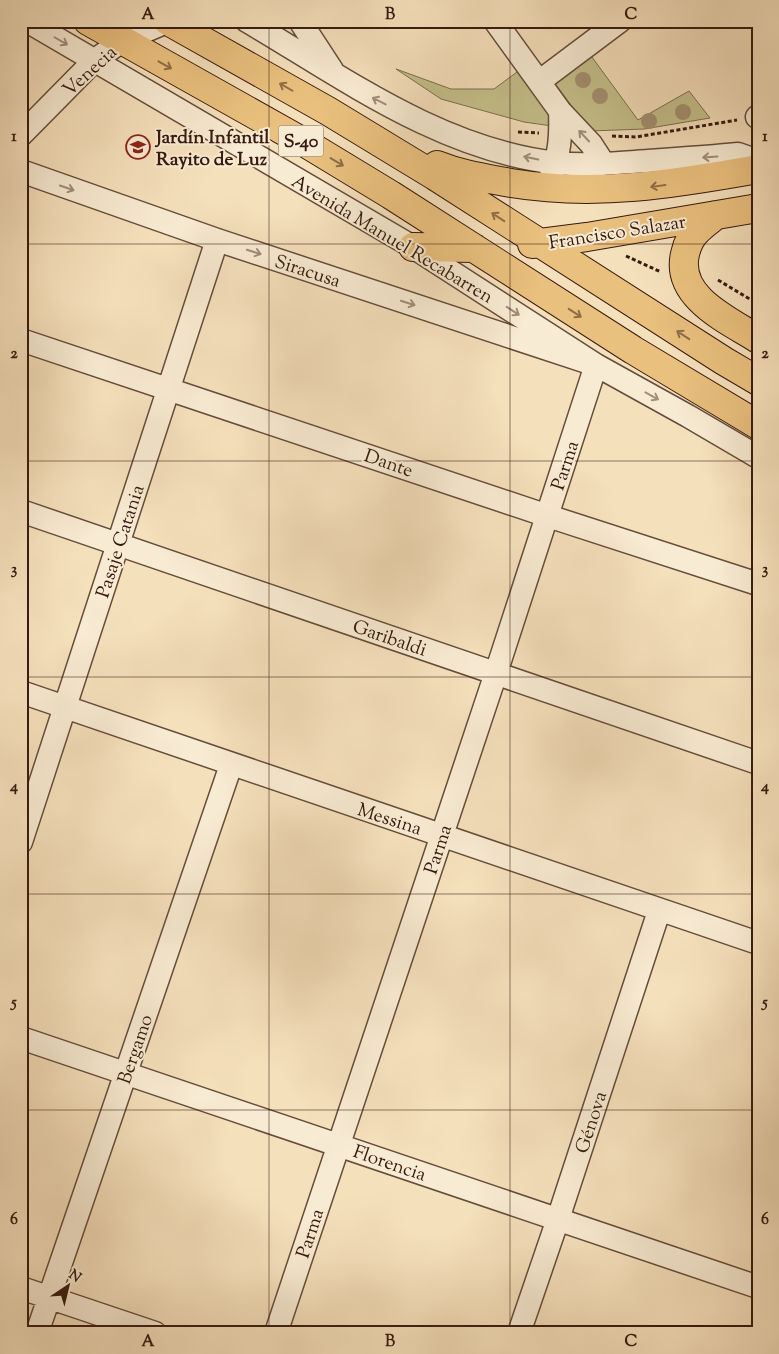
<svg xmlns="http://www.w3.org/2000/svg" width="779" height="1354" font-family="'Sorts Mill Goudy',serif">
<style>
.green{fill:#c4c08b;stroke:#7e6d4d}
.lines{fill:none;stroke-linecap:round;stroke-linejoin:round}
.minor-casing{stroke:#664c3a;stroke-width:25}
.major-casing{stroke:#371a0f;stroke-width:30}
.path{stroke:#371a0f;stroke-width:3;stroke-dasharray:4 2.5;stroke-linecap:butt}
.minor{stroke:#f8ebd3;stroke-width:22}
.major{stroke:#eac07e;stroke-width:28}
.tree{fill:#a48f71}
.oneway{stroke:#a18d7b}
.oneway2{stroke:#906d46}
.grid{fill:none;stroke:#371a0f;stroke-width:1;stroke-opacity:0.55}
.labels{text-anchor:middle;stroke-width:4;stroke-linejoin:round;paint-order:stroke}
.shield{fill:#f8ebd3;stroke:#71594a;stroke-width:1}
.shield-label{font-size:18px;font-weight:bold;fill:#371a0f}
.street-label{font-size:19px;fill:#371a0f;stroke:#f8ebd3}
.poi-label{font-size:19px;font-weight:bold;fill:#371a0f;stroke:#f8ebd3;text-anchor:start}
.neatline{fill:none;stroke:#371a0f;stroke-width:2}
.grid-label{font-size:16px;text-anchor:middle;font-weight:bold;fill:#371a0f}
</style>
<rect width="100%" height="100%" fill="#f5e0bc"/>
<filter id="stains"><feTurbulence type="fractalNoise" baseFrequency=".004" numOctaves="4"/><feColorMatrix values="0 0 0 0 .2 0 0 0 0 .09 0 0 0 0 .02 0 0 0 .5 -.17"/></filter>
<radialGradient id="worn" r=".72"><stop offset=".6" stop-color="#630" stop-opacity="0"/><stop offset="1" stop-color="#630" stop-opacity=".3"/></radialGradient>
<path class="green" d="M589 53 638 120 689 91 710 118 644 129 590 131 554 82Z
M396 69 451 89H494L521 69 558 115 552 126 524 122 441 99Z"/>
<g class="lines">
<g class="minor-casing">
<path id="minor" d="M27 21 413 247 596 365 688 416 758 457
M247 21C344 78 441 150 557 163 588 166 618 163 648 161 678 159 708 157 738 154L758 161
M300 21 332 70
M495 21 560 111 591 144 604 164
M540 81 620 21
M757 117H758
M21 135 95 60 122 41 169 21
M21 171 217 240 596 365 496 673 276 1333
M551 176C560 153 561 135 560 111
M21 340 548 516 758 584
M21 511 758 763
M21 692 758 943
M21 842 217 240
M21 1038 758 1287
M21 1288 155 1333
M37 1333 231 765
M519 1333 558 1219 659 911"/>
</g>
<g class="major-casing">
<path id="major" d="M88 21 307 144 391 195 633 350 758 425
M168 21 328 111 435 176 724 361 758 381
M437 165C462 175 485 178 511 183 596 197 674 184 758 169
M716 215C710 220 703 225 698 230 691 236 687 245 685 254 675 297 728 320 758 339
M532 244 587 237 758 208
M413 247 474 248"/>
</g>
<path class="path" d="M518 132 539 133
M612 136 636 137 737 120
M626 256 661 272
M718 280 758 304"/>
<use href="#minor" class="minor"/>
<use href="#major" class="major"/>
</g>
<g class="tree">
<circle cx="583" cy="80" r="8"/>
<circle cx="600" cy="96" r="8"/>
<circle cx="683" cy="112" r="8"/>
<circle cx="649" cy="121" r="8"/>
</g>
<defs><path id="oneway-shaft" d="M-6 0H5M1.5-3L5.5 0L1.5 3" fill="none" stroke-width="1.6" stroke-linecap="round" stroke-linejoin="round" transform="scale(1.25)"/></defs>
<g class="oneway">
<use href="#oneway-shaft" transform="translate(61 41) rotate(30)"/>
<use href="#oneway-shaft" transform="translate(379 101) rotate(-153)"/>
<use href="#oneway-shaft" transform="translate(584 136) rotate(-133)"/>
<use href="#oneway-shaft" transform="translate(710 157) rotate(176)"/>
<use href="#oneway-shaft" transform="translate(531 158) rotate(-168)"/>
<use href="#oneway-shaft" transform="translate(67 188) rotate(19)"/>
<use href="#oneway-shaft" transform="translate(254 252) rotate(18)"/>
<use href="#oneway-shaft" transform="translate(408 303) rotate(18)"/>
<use href="#oneway-shaft" transform="translate(513 311) rotate(33)"/>
<use href="#oneway-shaft" transform="translate(652 396) rotate(29)"/>
</g>
<g class="oneway2">
<use href="#oneway-shaft" transform="translate(165 65) rotate(29)"/>
<use href="#oneway-shaft" transform="translate(286 87) rotate(-150)"/>
<use href="#oneway-shaft" transform="translate(337 162) rotate(31)"/>
<use href="#oneway-shaft" transform="translate(658 186) rotate(172)"/>
<use href="#oneway-shaft" transform="translate(498 217) rotate(-147)"/>
<use href="#oneway-shaft" transform="translate(575 313) rotate(33)"/>
<use href="#oneway-shaft" transform="translate(683 335) rotate(-147)"/>
</g>
<path class="grid" d="M269 21V1333M510 21V1333M21 244H758M21 461H758M21 677H758M21 894H758M21 1110H758"/>
<defs>
<g id="school-ring" transform="scale(1.25)"><circle r="9.5" fill="#f8ebd3" stroke="#8f2418" stroke-width="1.5"/><path d="M0-5L7-2L0 1L-7-2ZM-4 1L0 2.5L4 1V4Q0 6-4 4Z" fill="#8f2418"/></g>
</defs>
<g fill-rule="evenodd">
<use href="#school-ring" x="138" y="147"/>
</g>
<g class="labels">
<rect class="shield" x="278.5" y="125.5" width="45" height="31" rx="4"/>
<g class="shield-label">
<text x="301" y="147">S-40</text>
</g>
<g class="street-label">
<text transform="translate(89 70) rotate(-42)" y="7">Venecia</text>
<text transform="translate(617 231) rotate(-9)" y="7">Francisco Salazar</text>
<text transform="translate(393 238) rotate(31)" y="7">Avenida Manuel Recabarren</text>
<text transform="translate(308 270) rotate(18)" y="7">Siracusa</text>
<text transform="translate(389 462) rotate(19)" y="7">Dante</text>
<text transform="translate(564 465) rotate(-72)" y="7">Parma</text>
<text transform="translate(119 541) rotate(-72)" y="7">Pasaje Catania</text>
<text transform="translate(390 637) rotate(19)" y="7">Garibaldi</text>
<text transform="translate(390 818) rotate(18)" y="7">Messina</text>
<text transform="translate(437 849) rotate(-72)" y="7">Parma</text>
<text transform="translate(134 1049) rotate(-71)" y="7">Bergamo</text>
<text transform="translate(590 1122) rotate(-72)" y="7">Génova</text>
<text transform="translate(390 1162) rotate(19)" y="7">Florencia</text>
<text transform="translate(309 1233) rotate(-72)" y="7">Parma</text>
</g>
<g class="poi-label">
<text x="156" y="143">Jardín Infantil<tspan x="156" dy="22">Rayito de Luz</tspan></text>
</g>
</g>
<rect width="779" height="1354" fill="none" stroke="#f5e0bc" stroke-width="55"/>
<g transform="translate(68 1286) rotate(35)" stroke="#f8ebd3" stroke-width="4" paint-order="stroke">
<path d="M0-4L9 19L0 12L-9 19Z" fill="#371a0f"/>
<text y="-8" font-size="14" font-weight="bold" text-anchor="middle" fill="#371a0f">N</text>
</g>
<rect x="28" y="28" width="724" height="1298" class="neatline"/>
<g class="grid-label">
<text x="148" y="19">A</text>
<text x="390" y="19">B</text>
<text x="631" y="19">C</text>
<text x="14" y="141">1</text>
<text x="765" y="141">1</text>
<text x="14" y="358">2</text>
<text x="765" y="358">2</text>
<text x="14" y="574">3</text>
<text x="765" y="574">3</text>
<text x="14" y="791">4</text>
<text x="765" y="791">4</text>
<text x="14" y="1007">5</text>
<text x="765" y="1007">5</text>
<text x="14" y="1224">6</text>
<text x="765" y="1224">6</text>
<text x="148" y="1346">A</text>
<text x="390" y="1346">B</text>
<text x="631" y="1346">C</text>
</g>
<rect width="100%" height="100%" filter="url(#stains)"/>
<rect width="100%" height="100%" fill="url(#worn)"/>
</svg>
